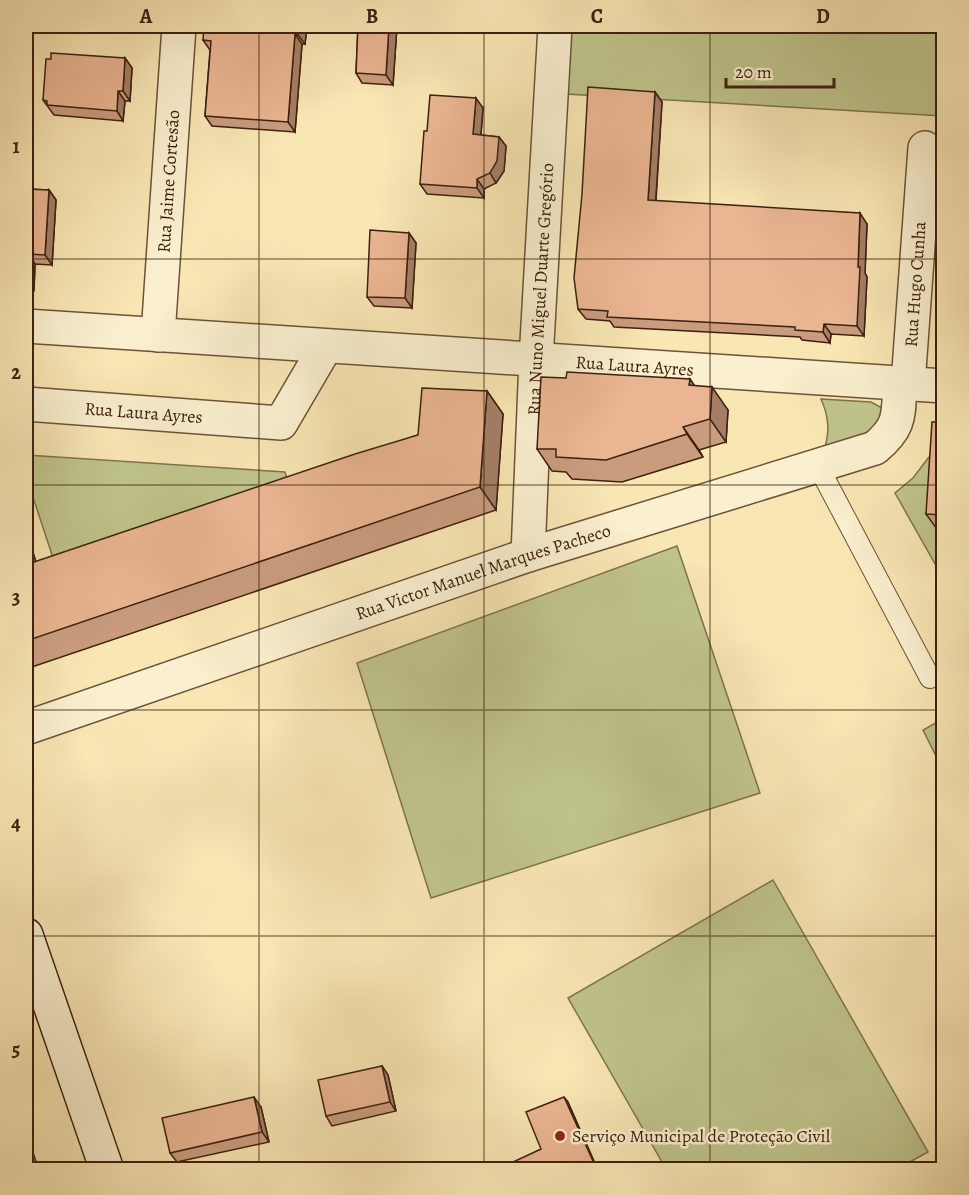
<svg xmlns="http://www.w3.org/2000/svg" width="969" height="1195" font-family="Alegreya,serif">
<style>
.green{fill:#bfc48b;stroke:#7e724d;stroke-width:1.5}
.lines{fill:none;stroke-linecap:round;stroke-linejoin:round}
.lane-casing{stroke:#6c5238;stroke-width:22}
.street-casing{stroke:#6c5238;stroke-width:36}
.secondary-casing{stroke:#3d200f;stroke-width:36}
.lane{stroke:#faefce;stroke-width:20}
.street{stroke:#faefce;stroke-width:33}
.secondary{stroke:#faefce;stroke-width:33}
.wall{fill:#c99c7e;stroke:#3d200f;stroke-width:1.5}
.shaded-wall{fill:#a47f66;stroke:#3d200f;stroke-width:1.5}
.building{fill:#eab592;stroke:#3d200f;stroke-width:1.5}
.grid{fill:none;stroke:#3d200f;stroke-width:1.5;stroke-opacity:0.55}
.poi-dot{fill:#8f2418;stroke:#faefce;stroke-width:2}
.labels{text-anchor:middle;stroke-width:5;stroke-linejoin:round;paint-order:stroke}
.street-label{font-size:18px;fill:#3d200f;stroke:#faefce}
.poi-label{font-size:18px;fill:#3d200f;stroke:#faefce;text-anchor:start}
.neatline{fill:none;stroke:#3d200f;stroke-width:2}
.grid-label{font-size:20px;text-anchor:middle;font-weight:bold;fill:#3d200f}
</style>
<rect width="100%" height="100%" fill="#f8e6b3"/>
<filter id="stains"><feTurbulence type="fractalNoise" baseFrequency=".00333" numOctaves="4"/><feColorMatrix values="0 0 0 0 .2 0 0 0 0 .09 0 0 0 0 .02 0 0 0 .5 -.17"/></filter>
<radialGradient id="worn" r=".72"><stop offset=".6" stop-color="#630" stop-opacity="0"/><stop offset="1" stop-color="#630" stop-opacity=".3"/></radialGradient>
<path class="green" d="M571 26H943V116L566 94Z
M821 399 871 402 882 408 883 414 874 431 824 450C830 432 829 417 821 399Z
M932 453 944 514 943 578 895 493 913 478Z
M26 455 285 472 290 488 56 567 26 476Z
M677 546 760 793 431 898 357 663Z
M943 719V770L923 730Z
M773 880 928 1152 897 1169H666L568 998Z"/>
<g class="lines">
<g class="lane-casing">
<path id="lane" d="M818 466 930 678"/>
</g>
<g class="street-casing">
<g id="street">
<path id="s1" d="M26 326 944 386"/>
<path id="s2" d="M158 335 179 26"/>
<path id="s3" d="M908 384 925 148"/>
<path id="s4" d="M26 404 281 423 326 346"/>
<path id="s5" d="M528 555 536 360 555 26"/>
<path id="s6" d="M26 728 528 555 875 448C901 426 898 416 900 384"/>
</g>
</g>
<g class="secondary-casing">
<path id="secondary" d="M26 935 107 1170"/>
</g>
<use href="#lane" class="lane"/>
<use href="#street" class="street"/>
<use href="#secondary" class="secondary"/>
</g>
<path class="wall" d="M307 26 305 44H302L295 132 212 126 205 116 210 50 203 40Z
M358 26H397L393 85 362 83 356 73Z
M125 58 132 68 130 101H125L123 121 54 115 43 100Z
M655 92 662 102 656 201 867 224 865 273 867 277 864 336 831 334 830 343 802 340 800 337 614 327 610 321 586 319 578 309Z
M483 108 481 135 499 137 506 146 504 171 496 183 484 189V198L427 194 420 184Z
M26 189 49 190 56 200 52 265 35 264 34 290 26 289Z
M409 233 416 243 412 308 374 306 367 297Z
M566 378 690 379 694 386 728 410 726 442 699 450 703 457 622 482 572 479 566 472 552 471 537 449Z
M487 391 503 414 496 510 26 669V514L32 533 27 534 36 562 418 435Z
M944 422V537L942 536 926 514Z
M382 1066 388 1075 396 1111 332 1126 326 1116Z
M261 1107 269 1142 177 1162 170 1153Z"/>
<path class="shaded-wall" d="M299 26H307L305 44 298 35Z
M389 26H397L393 85 386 75Z
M295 34 302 44 295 132 288 122Z
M125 58 132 68 130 101 123 91Z
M118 91 125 101 123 121 117 111Z
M655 92 662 102 655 210 648 200Z
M476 98 483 108 480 144 473 134Z
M499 137 506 146 504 171 496 183 490 173Z
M477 179 484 189V198L477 188Z
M49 190 56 200 52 265 45 255Z
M860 213 867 224 865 273 867 277 864 336 857 326 858 267Z
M409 233 416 243 412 308 405 298Z
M29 254 35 264 34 290 27 280Z
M824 324 831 334 830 343 823 332Z
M690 379 705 401 689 385Z
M712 387 728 410 726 442 710 419Z
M487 391 503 414 496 510 480 487Z
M683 427 699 450 703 457 687 434Z
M26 514 32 533 26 524Z
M26 533 27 534 44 587 28 564 26 555Z
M382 1066 388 1075 396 1111 390 1102Z
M254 1097 261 1107 269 1142 262 1132Z
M564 1097 568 1102 598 1170H597Z
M26 1133 39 1170H36L26 1142Z"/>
<path class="building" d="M204 26H299L298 35 295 34 288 122 205 116 211 41 203 40Z
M358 26H389L386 75 356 73Z
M51 53 125 58 123 91H118L117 111 47 105V101L43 100 46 59H51Z
M588 87 655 92 648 200 860 213 858 267H860L857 326 824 324 823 332 795 330V327L607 317 608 311 578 309 574 278 582 194Z
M430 95 476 98 473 134 499 137 497 161 490 173 477 179V188L420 184 424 131H427Z
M26 189 49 190 45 255 29 254 27 280H26Z
M370 230 409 233 405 298 367 297Z
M567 372 690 379 689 385 712 387 710 419 683 427 687 434 606 460 556 457V449H537L541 377 566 378Z
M422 388 487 391 480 487 26 641V555L28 564 355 454 418 435Z
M932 422H944V515L926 514Z
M382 1066 390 1102 326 1116 318 1080Z
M254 1097 262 1132 170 1153 162 1118Z
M564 1097 597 1170H496L541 1149 526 1112Z
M26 1142 36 1170H26Z"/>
<path class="grid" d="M259 26V1170M484 26V1170M710 26V1170M26 259H944M26 485H944M26 710H944M26 936H944"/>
<circle class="poi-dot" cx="560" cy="1136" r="6"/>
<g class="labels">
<g class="street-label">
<text dy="6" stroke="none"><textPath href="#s2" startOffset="154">Rua Jaime Cortesão</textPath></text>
<text dy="6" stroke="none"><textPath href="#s3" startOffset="100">Rua Hugo Cunha</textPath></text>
<text dy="6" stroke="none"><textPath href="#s5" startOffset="266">Rua Nuno Miguel Duarte Gregório</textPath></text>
<text dy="6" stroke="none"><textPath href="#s1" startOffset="610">Rua Laura Ayres</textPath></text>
<text dy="6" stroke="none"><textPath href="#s4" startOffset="118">Rua Laura Ayres</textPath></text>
<text dy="6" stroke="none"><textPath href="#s6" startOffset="483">Rua Victor Manuel Marques Pacheco</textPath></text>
</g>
<g class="poi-label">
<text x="572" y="1142">Serviço Municipal de Proteção Civil</text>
</g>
</g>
<rect width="969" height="1195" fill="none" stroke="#f8e6b3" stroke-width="66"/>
<path d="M726 78v9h108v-9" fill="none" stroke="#3d200f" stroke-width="3"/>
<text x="735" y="78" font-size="18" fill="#3d200f" stroke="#faefce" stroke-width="4.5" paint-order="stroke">20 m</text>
<rect x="33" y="33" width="903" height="1129" class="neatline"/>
<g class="grid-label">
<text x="146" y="23">A</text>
<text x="372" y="23">B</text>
<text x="597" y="23">C</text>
<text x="823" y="23">D</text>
<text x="16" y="153">1</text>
<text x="16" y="379">2</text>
<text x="16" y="604">3</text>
<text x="16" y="830">4</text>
<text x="16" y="1056">5</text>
</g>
<rect width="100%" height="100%" filter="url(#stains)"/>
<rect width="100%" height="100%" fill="url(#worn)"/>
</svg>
